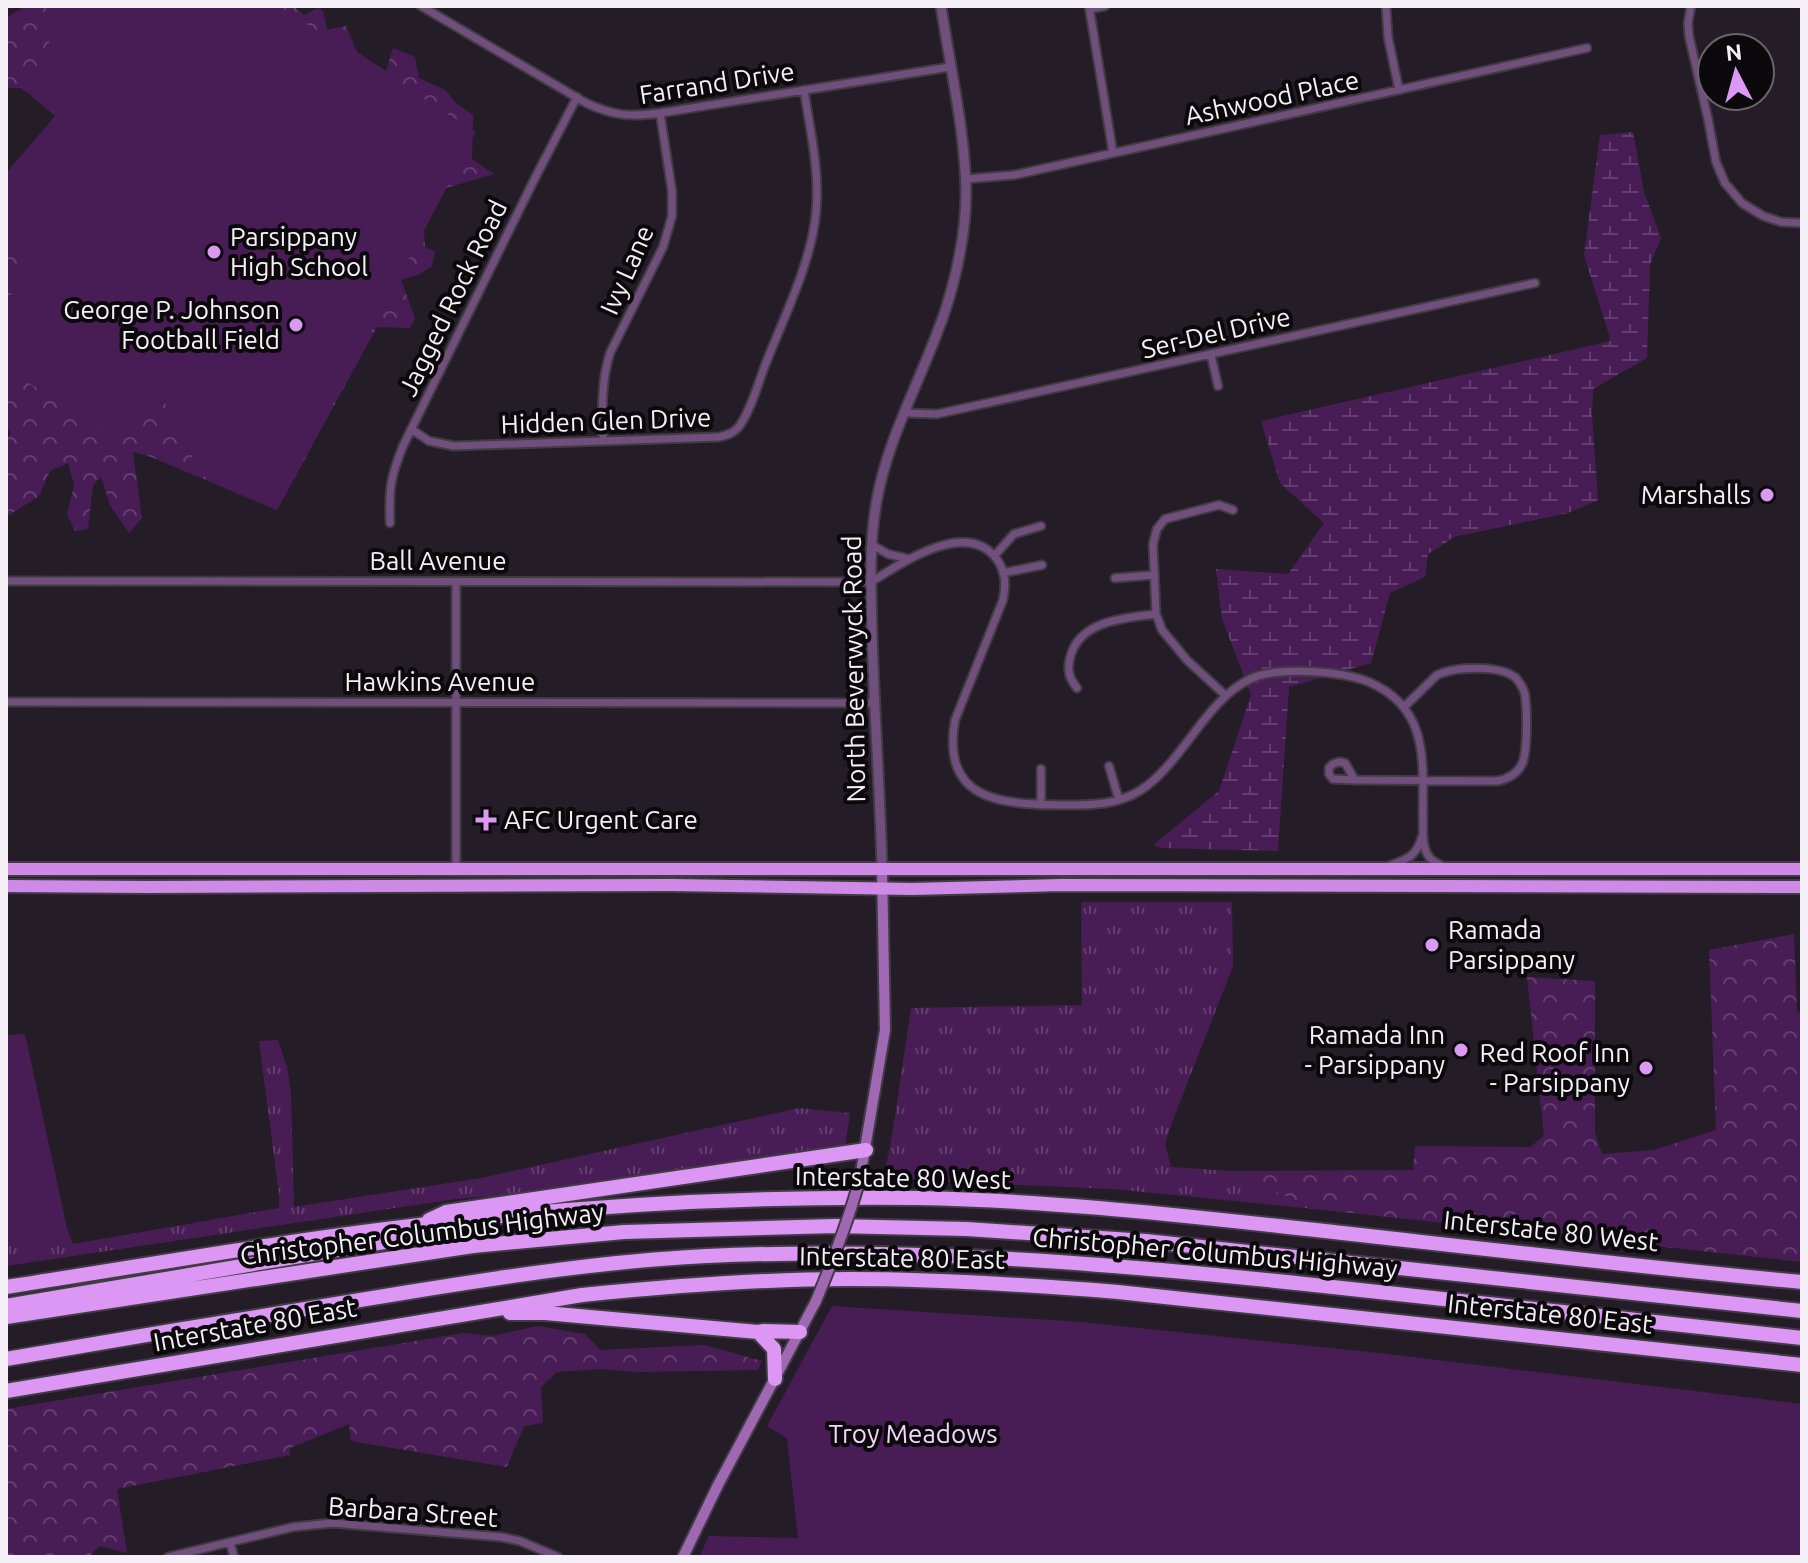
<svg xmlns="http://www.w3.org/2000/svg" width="1808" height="1563" font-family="Ubuntu,sans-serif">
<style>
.grass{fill:url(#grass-tufts)}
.forest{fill:url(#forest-crowns)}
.wetland{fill:url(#wetland-marsh)}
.park{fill:#481d56}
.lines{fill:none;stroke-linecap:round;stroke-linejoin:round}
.minor-casing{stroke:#413b44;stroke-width:11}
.tertiary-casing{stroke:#413b44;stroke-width:13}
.secondary-casing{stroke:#413b44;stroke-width:14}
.trunk-casing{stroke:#413b44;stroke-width:16}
.motorway-casing{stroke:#413b44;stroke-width:18}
.minor{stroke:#714f7d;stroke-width:7}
.tertiary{stroke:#714f7d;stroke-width:9}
.secondary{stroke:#a068b3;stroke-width:10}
.trunk{stroke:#cf8ae8;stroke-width:12}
.motorway{stroke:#db97f3;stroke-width:14}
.secondary-bridge-casing{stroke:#413b44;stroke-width:14;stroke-linecap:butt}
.secondary-bridge{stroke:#a068b3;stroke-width:10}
.poi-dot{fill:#dc99f4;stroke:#0c090d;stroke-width:3}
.labels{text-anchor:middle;stroke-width:8;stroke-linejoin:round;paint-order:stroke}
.street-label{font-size:26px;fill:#f5f0f7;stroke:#0c090d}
.poi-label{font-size:26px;fill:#f5f0f7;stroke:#0c090d;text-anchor:end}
.park-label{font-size:26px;fill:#f2d5fc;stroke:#0c090d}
</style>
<defs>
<pattern id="grass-tufts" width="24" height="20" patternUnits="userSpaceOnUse" patternTransform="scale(2)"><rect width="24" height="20" fill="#481d56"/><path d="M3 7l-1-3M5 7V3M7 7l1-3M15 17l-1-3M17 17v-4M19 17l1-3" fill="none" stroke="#633e6f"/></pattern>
<pattern id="forest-crowns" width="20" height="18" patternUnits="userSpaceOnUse" patternTransform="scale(2)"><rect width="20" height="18" fill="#481d56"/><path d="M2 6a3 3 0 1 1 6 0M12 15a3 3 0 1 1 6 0" fill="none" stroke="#633e6f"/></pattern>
<pattern id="wetland-marsh" width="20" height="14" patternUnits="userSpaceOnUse" patternTransform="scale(2)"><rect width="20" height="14" fill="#481d56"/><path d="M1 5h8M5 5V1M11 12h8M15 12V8" fill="none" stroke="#633e6f"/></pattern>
</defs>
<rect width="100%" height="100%" fill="#241d27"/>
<path class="grass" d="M1081 902H1232L1233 966 1171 1125 1165 1144 1171 1167 1230 1171 1314 1209 1113 1189 883 1179 891 1142 911 1008 1082 1005Z
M278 1040 287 1067 291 1093 294 1207 481 1178 799 1108 850 1113 845 1147 573 1189 456 1199 6 1266V1241L67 1228 73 1244 279 1208V1194L259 1041Z"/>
<path class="forest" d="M26 6H49V62L29 94 21 88H6V18Z
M254 6H293L304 15 318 8 323 11 327 30 346 26 357 52 386 71 393 48 415 57 419 78 445 90 457 104 473 115 472 159 494 174 446 188 423 219 425 247 435 251 432 266 420 274 401 280 415 318 410 328 377 327 277 510 151 457 133 452 142 518 129 533 110 505 101 477 93 485 88 529 75 531 67 515 74 485 68 463 50 471 39 496 6 517V438L11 434 6 425V370L113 430 158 388 192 455Z
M6 244 32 265 6 302Z
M1794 934 1797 1012 1802 1014V1262L1314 1209 1230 1171 1413 1170 1415 1146 1530 1147 1544 1136 1527 977 1595 981V1132L1602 1154 1654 1150 1716 1130 1709 950Z
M538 1326 585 1334 600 1350 704 1345 762 1361 758 1370 639 1372 600 1369 557 1372 541 1387 543 1423 524 1426 507 1467 351 1441 349 1424 290 1448V1455L117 1489 127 1553 100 1546 88 1557H6V1409L464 1333 492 1336Z"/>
<path class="wetland" d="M1633 132 1644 192 1661 238 1650 265 1647 358 1593 389 1592 415 1598 500 1568 513 1454 537 1428 554 1425 577 1390 593 1371 663 1289 687 1278 851 1161 848 1153 845 1219 791 1251 695 1222 619 1216 569 1288 574 1324 523 1280 483 1261 421 1611 341 1584 255 1600 135Z"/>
<path class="park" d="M49 6H278L476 132 277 510 192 471V455L158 388 113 430 6 370V302L32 265 6 244V173L55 116 29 94 49 62Z
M25 1034 67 1228 6 1241V1035Z
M832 1306 1081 1322 1379 1353 1802 1404V1557H699L709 1536 798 1538 787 1438 767 1426Z"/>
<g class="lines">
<g class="minor-casing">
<path id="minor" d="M421 6 586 103C614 116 630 117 660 113L950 67
M1089 6 1113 153
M1386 6 1388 37 1399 90
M1691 6 1688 23 1689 36 1708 119 1716 162 1725 183 1742 203 1763 216 1781 222 1802 223
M1090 9 1105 6
M965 179 1014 175 1587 48
M1211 355 1218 386
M905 413 937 414 1535 283
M411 429 429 441 454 446 719 437C727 435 735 433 740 425 752 408 758 383 766 363 784 317 812 261 816 212 820 171 810 130 804 90
M603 441C602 411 601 382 610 353L663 247 672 216V191L660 113
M390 523C389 489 390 478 403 446L535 178 577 97
M872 545 888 554 909 559
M994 556 1014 534 1041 526
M1003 573 1042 565
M1115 578 1154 575
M6 581 871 582C902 563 965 519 996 558 1006 571 1006 585 1003 600L955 720C941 800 999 804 1059 805 1087 805 1116 806 1141 790 1183 762 1206 700 1250 679 1278 666 1341 671 1369 682 1432 709 1422 766 1423 823 1423 833 1422 849 1430 858 1434 863 1440 865 1445 867
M1077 688C1069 678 1067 670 1070 658 1079 620 1125 618 1156 614
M1226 696 1187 660 1162 630 1156 614 1153 544 1157 529 1165 519 1219 505 1233 510
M6 702 874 703
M1339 762 1345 763 1355 780 1333 779 1329 774V768L1333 764Z
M1109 766 1119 800
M1355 780 1497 781C1508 779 1517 774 1522 764 1528 751 1527 709 1525 695 1524 689 1520 683 1516 678 1501 665 1460 667 1442 673L1437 675 1404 707
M1041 805V769
M1389 866C1407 859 1416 857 1422 837
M456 868V581
M230 1542 234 1557
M168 1557 293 1527 332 1523 501 1537 520 1541 558 1557"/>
</g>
<g class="tertiary-casing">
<path id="tertiary" d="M882 868C880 789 874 711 872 632 871 590 869 547 876 505 887 435 926 372 947 305 958 269 966 231 966 192 965 130 950 67 941 6"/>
</g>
<g class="secondary-casing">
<path id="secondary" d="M860 1178 885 1030 882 868
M683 1557 718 1485 816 1301"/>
</g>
<g class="trunk-casing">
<path id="trunk" d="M6 869H1802
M6 886 148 887 671 885 912 889 1061 885 1802 887"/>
</g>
<g class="motorway-casing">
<path id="motorway" d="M429 1220 446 1212 866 1150
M6 1287C143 1266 281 1241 419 1225 584 1205 751 1196 917 1198 1038 1200 1159 1213 1279 1226 1453 1245 1627 1266 1802 1282
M6 1306 378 1243 478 1228
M510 1313H545L758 1332 764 1331 800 1332
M6 1317 473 1246 624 1232 835 1226 967 1229 1146 1241 1802 1311
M758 1332 774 1349 775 1379
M6 1359C140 1336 275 1313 409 1292 508 1276 607 1261 707 1256 907 1247 1106 1263 1305 1284 1471 1301 1636 1321 1802 1338
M6 1391 582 1295C670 1286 760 1279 849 1279 939 1279 1029 1285 1118 1292L1802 1365"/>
</g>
<use href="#minor" class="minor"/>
<use href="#tertiary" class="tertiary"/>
<use href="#secondary" class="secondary"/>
<use href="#trunk" class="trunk"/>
<use href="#motorway" class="motorway"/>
<g class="secondary-bridge-casing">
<path id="secondary-bridge" d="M816 1301C833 1260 849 1220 860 1178"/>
</g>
<use href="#secondary-bridge" class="secondary-bridge"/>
</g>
<g class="poi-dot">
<circle cx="214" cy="252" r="8"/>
<circle cx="296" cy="325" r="8"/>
<circle cx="1767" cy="495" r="8"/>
<path d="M482 808h8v8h8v8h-8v8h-8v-8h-8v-8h8z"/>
<circle cx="1432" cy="945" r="8"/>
<circle cx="1461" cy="1050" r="8"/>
<circle cx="1646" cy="1068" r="8"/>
</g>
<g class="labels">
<g class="street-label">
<text transform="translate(717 83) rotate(-9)" y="9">Farrand Drive</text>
<text transform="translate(1272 98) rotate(-12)" y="9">Ashwood Place</text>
<text transform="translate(627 270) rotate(-66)" y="9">Ivy Lane</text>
<text transform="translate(453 298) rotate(-64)" y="9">Jagged Rock Road</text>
<text transform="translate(1216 333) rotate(-13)" y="9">Ser-Del Drive</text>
<text transform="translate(606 421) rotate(-2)" y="9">Hidden Glen Drive</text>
<text x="438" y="570">Ball Avenue</text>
<text transform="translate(854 669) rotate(-91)" y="9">North Beverwyck Road</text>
<text x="440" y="691">Hawkins Avenue</text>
<text transform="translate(903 1178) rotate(1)" y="9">Interstate 80 West</text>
<text transform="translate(1551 1231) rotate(6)" y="9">Interstate 80 West</text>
<text transform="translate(422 1234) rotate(-7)" y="9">Christopher Columbus Highway</text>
<text transform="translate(1215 1253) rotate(5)" y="9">Christopher Columbus Highway</text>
<text transform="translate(902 1258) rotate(1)" y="9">Interstate 80 East</text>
<text transform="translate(1550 1314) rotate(6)" y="9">Interstate 80 East</text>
<text transform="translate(255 1325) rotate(-10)" y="9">Interstate 80 East</text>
<text transform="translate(413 1512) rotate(4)" y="9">Barbara Street</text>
</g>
<g class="poi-label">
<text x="230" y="246" text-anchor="start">Parsippany<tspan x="230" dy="30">High School</tspan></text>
<text x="280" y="319">George P. Johnson<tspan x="280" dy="30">Football Field</tspan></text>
<text x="1751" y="504">Marshalls</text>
<text x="504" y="829" text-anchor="start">AFC Urgent Care</text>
<text x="1448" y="939" text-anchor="start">Ramada<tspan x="1448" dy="30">Parsippany</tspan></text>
<text x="1445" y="1044">Ramada Inn<tspan x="1445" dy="30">- Parsippany</tspan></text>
<text x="1630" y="1062">Red Roof Inn<tspan x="1630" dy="30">- Parsippany</tspan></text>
</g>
<g class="park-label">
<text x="913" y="1443">Troy Meadows</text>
</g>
</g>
<rect width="1808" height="1563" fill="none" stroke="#f5f0f7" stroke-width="16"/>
<g transform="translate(1736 72) rotate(354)"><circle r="38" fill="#0c090d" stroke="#69656b" stroke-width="2"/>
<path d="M0-6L14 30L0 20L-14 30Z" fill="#dc99f4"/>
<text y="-12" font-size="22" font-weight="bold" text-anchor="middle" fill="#f5f0f7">N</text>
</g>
</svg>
